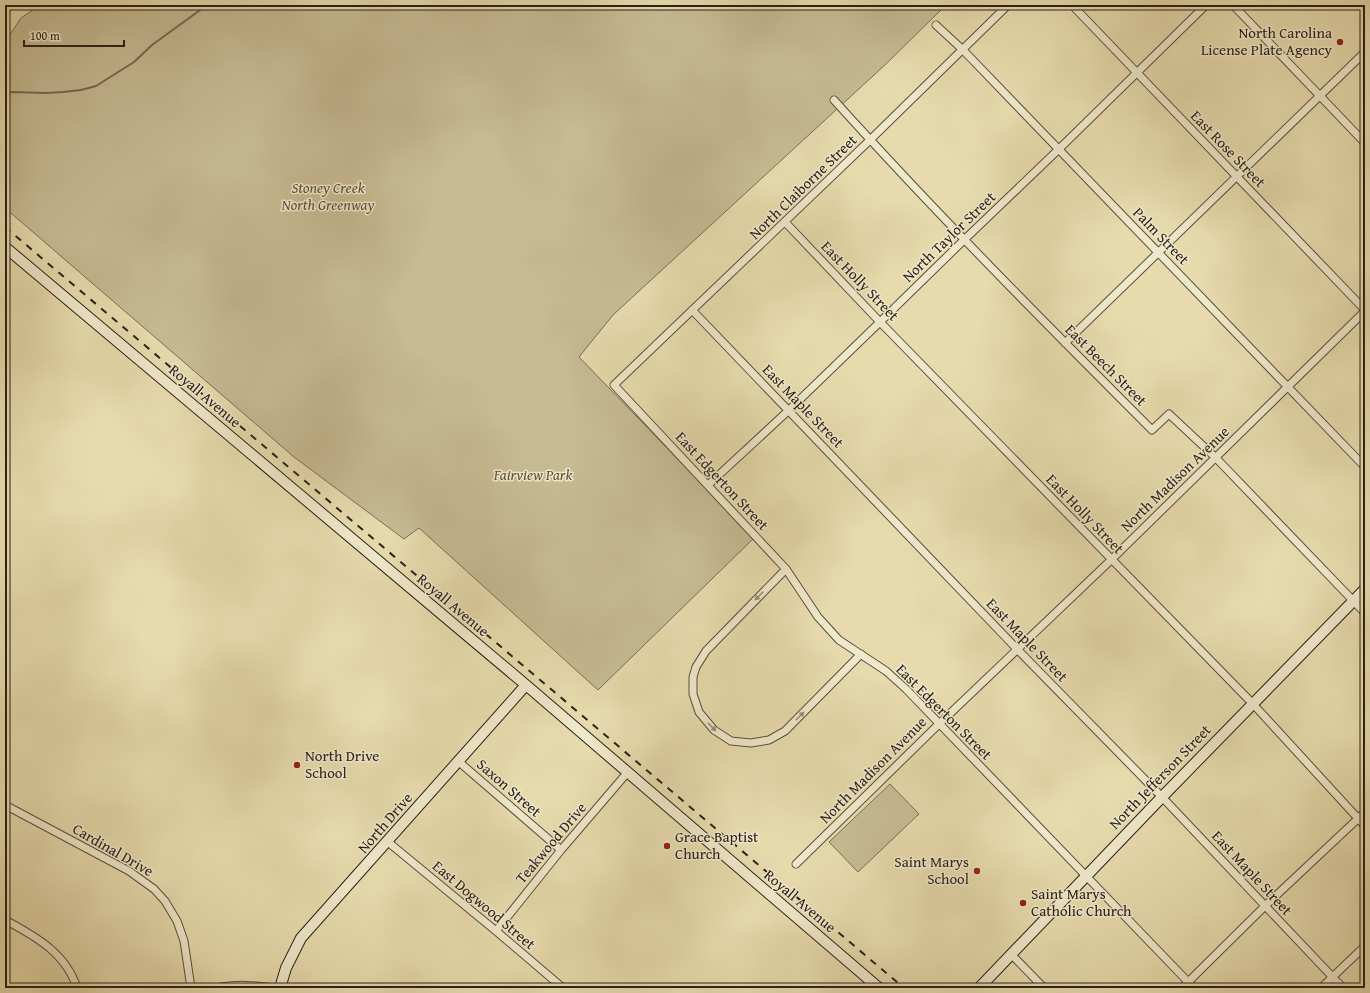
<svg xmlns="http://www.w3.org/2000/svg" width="1370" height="993" font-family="'Gentium Book Plus',serif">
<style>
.green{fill:#c7bb94;stroke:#796e56}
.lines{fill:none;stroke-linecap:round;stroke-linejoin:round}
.stream{stroke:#756a53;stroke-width:2}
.street-casing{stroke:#5a4f3d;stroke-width:9}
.secondary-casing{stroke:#2b2018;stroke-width:12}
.street{stroke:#efe8ca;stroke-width:7}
.secondary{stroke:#efe8ca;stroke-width:10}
.rail{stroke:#2b2018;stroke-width:2;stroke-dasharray:7 7;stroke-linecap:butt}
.oneway{fill:#978e7a}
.poi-dot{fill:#8f2418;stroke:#efe8ca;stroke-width:1.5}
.labels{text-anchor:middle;stroke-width:3;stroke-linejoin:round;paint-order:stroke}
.poi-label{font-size:15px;fill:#2b2018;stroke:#efe8ca;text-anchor:start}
.street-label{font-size:15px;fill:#2b2018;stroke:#efe8ca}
.park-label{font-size:15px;font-style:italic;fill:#5a4e3d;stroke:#efe8ca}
</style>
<rect width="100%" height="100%" fill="#e7dbad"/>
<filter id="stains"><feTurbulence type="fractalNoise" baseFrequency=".005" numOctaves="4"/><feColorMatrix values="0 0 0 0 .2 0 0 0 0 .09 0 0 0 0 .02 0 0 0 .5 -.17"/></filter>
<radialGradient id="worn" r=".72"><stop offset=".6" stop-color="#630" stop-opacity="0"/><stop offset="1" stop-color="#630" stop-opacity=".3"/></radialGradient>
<path class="green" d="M40 5H946L886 64 613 315 579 357 754 538 598 690 419 528 404 539 294 457 5 208V42L21 18Z
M890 784 919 814 858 872 829 842Z"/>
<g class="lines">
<path class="stream" d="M5 93 13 92 46 93 63 92 81 90 96 86 134 62 152 45 207 5"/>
<g class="street-casing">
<path id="street" d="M1008 5 870 140 614 385 786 569 818 617 839 640 886 671 906 689 1194 988
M1072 5 1365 310
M1233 5 1365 143
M936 25 963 50 1365 467
M834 100C936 213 1044 322 1152 430L1169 414 1215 457 1365 613
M785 222 880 322 1253 704 1365 826
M692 310 1017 649 1162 797 1343 988
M1065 343 1365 52
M708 485 789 410 880 322 965 239 1059 149 1206 5
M786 569 706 651 696 667 693 677V694L699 712 714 730 731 741 751 743 769 740 785 731 861 654
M458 761 561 850
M5 805 129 871 154 889 165 901 177 921 184 941 191 988
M388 842 496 931 563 988
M796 864 939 724 1111 560 1365 311
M5 920C35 936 66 953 77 988
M496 931 561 850 627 773
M1011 954 1044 988
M215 988C239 984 251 985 275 988
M1182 988 1265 906 1365 812
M1321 988 1365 946"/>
</g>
<g class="secondary-casing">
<path id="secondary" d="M5 247 526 685 879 988
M280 988 286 968 301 938 526 685
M979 988 1162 797 1365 589"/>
</g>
<use href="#street" class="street"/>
<use href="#secondary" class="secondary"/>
<path class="rail" d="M5 227 904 988"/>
</g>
<defs><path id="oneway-solid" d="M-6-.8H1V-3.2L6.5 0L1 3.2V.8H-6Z"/></defs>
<g class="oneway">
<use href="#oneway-solid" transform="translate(759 596) rotate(135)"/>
<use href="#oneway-solid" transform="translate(800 716) rotate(-45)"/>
<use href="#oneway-solid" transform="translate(712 727) rotate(45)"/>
</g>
<g class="poi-dot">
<circle cx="1340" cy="42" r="4"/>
<circle cx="297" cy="765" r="4"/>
<circle cx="667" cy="846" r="4"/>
<circle cx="977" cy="871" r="4"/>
<circle cx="1023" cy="903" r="4"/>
</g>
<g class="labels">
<g class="poi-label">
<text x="1332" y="38" text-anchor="end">North Carolina<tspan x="1332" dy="17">License Plate Agency</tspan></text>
<text x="305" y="761">North Drive<tspan x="305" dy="17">School</tspan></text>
<text x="675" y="842">Grace Baptist<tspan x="675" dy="17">Church</tspan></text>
<text x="969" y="867" text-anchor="end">Saint Marys<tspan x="969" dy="17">School</tspan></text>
<text x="1031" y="899">Saint Marys<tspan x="1031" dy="17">Catholic Church</tspan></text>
</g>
<g class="street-label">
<text transform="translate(1228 149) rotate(46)" y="5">East Rose Street</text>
<text transform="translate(803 187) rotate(-44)" y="5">North Claiborne Street</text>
<text transform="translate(1161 236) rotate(46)" y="5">Palm Street</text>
<text transform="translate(949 237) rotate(-44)" y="5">North Taylor Street</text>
<text transform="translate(860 281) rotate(46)" y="5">East Holly Street</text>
<text transform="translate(1106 365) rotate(45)" y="5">East Beech Street</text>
<text transform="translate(205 396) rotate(40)" y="5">Royall Avenue</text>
<text transform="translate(803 406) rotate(46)" y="5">East Maple Street</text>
<text transform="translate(1175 479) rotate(-44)" y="5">North Madison Avenue</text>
<text transform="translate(722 481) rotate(47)" y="5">East Edgerton Street</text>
<text transform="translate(1085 514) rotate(46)" y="5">East Holly Street</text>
<text transform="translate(453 605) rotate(40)" y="5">Royall Avenue</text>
<text transform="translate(1027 640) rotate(46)" y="5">East Maple Street</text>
<text transform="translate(944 712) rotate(45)" y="5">East Edgerton Street</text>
<text transform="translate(873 770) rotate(-45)" y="5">North Madison Avenue</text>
<text transform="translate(1160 777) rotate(-46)" y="5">North Jefferson Street</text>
<text transform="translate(509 788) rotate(41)" y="5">Saxon Street</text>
<text transform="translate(385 823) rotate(-49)" y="5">North Drive</text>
<text transform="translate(551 843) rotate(-50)" y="5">Teakwood Drive</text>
<text transform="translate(113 850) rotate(30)" y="5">Cardinal Drive</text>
<text transform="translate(1252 873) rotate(47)" y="5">East Maple Street</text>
<text transform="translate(800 901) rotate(40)" y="5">Royall Avenue</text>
<text transform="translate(484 905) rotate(40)" y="5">East Dogwood Street</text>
</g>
<g class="park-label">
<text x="328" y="193">Stoney Creek<tspan x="328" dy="17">North Greenway</tspan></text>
<text x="533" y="480">Fairview Park</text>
</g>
</g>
<rect width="1370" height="993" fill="none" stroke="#e7dbad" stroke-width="20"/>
<rect x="6" y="6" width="1358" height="981" fill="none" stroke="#2b2018" stroke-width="2"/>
<rect x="10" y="10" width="1350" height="973" fill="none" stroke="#2b2018"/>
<path d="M24 40v6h100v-6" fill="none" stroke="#2b2018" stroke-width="2"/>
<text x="30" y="40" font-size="12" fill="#2b2018" stroke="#efe8ca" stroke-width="3" paint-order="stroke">100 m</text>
<rect width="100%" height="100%" filter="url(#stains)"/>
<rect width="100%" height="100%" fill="url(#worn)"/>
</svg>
